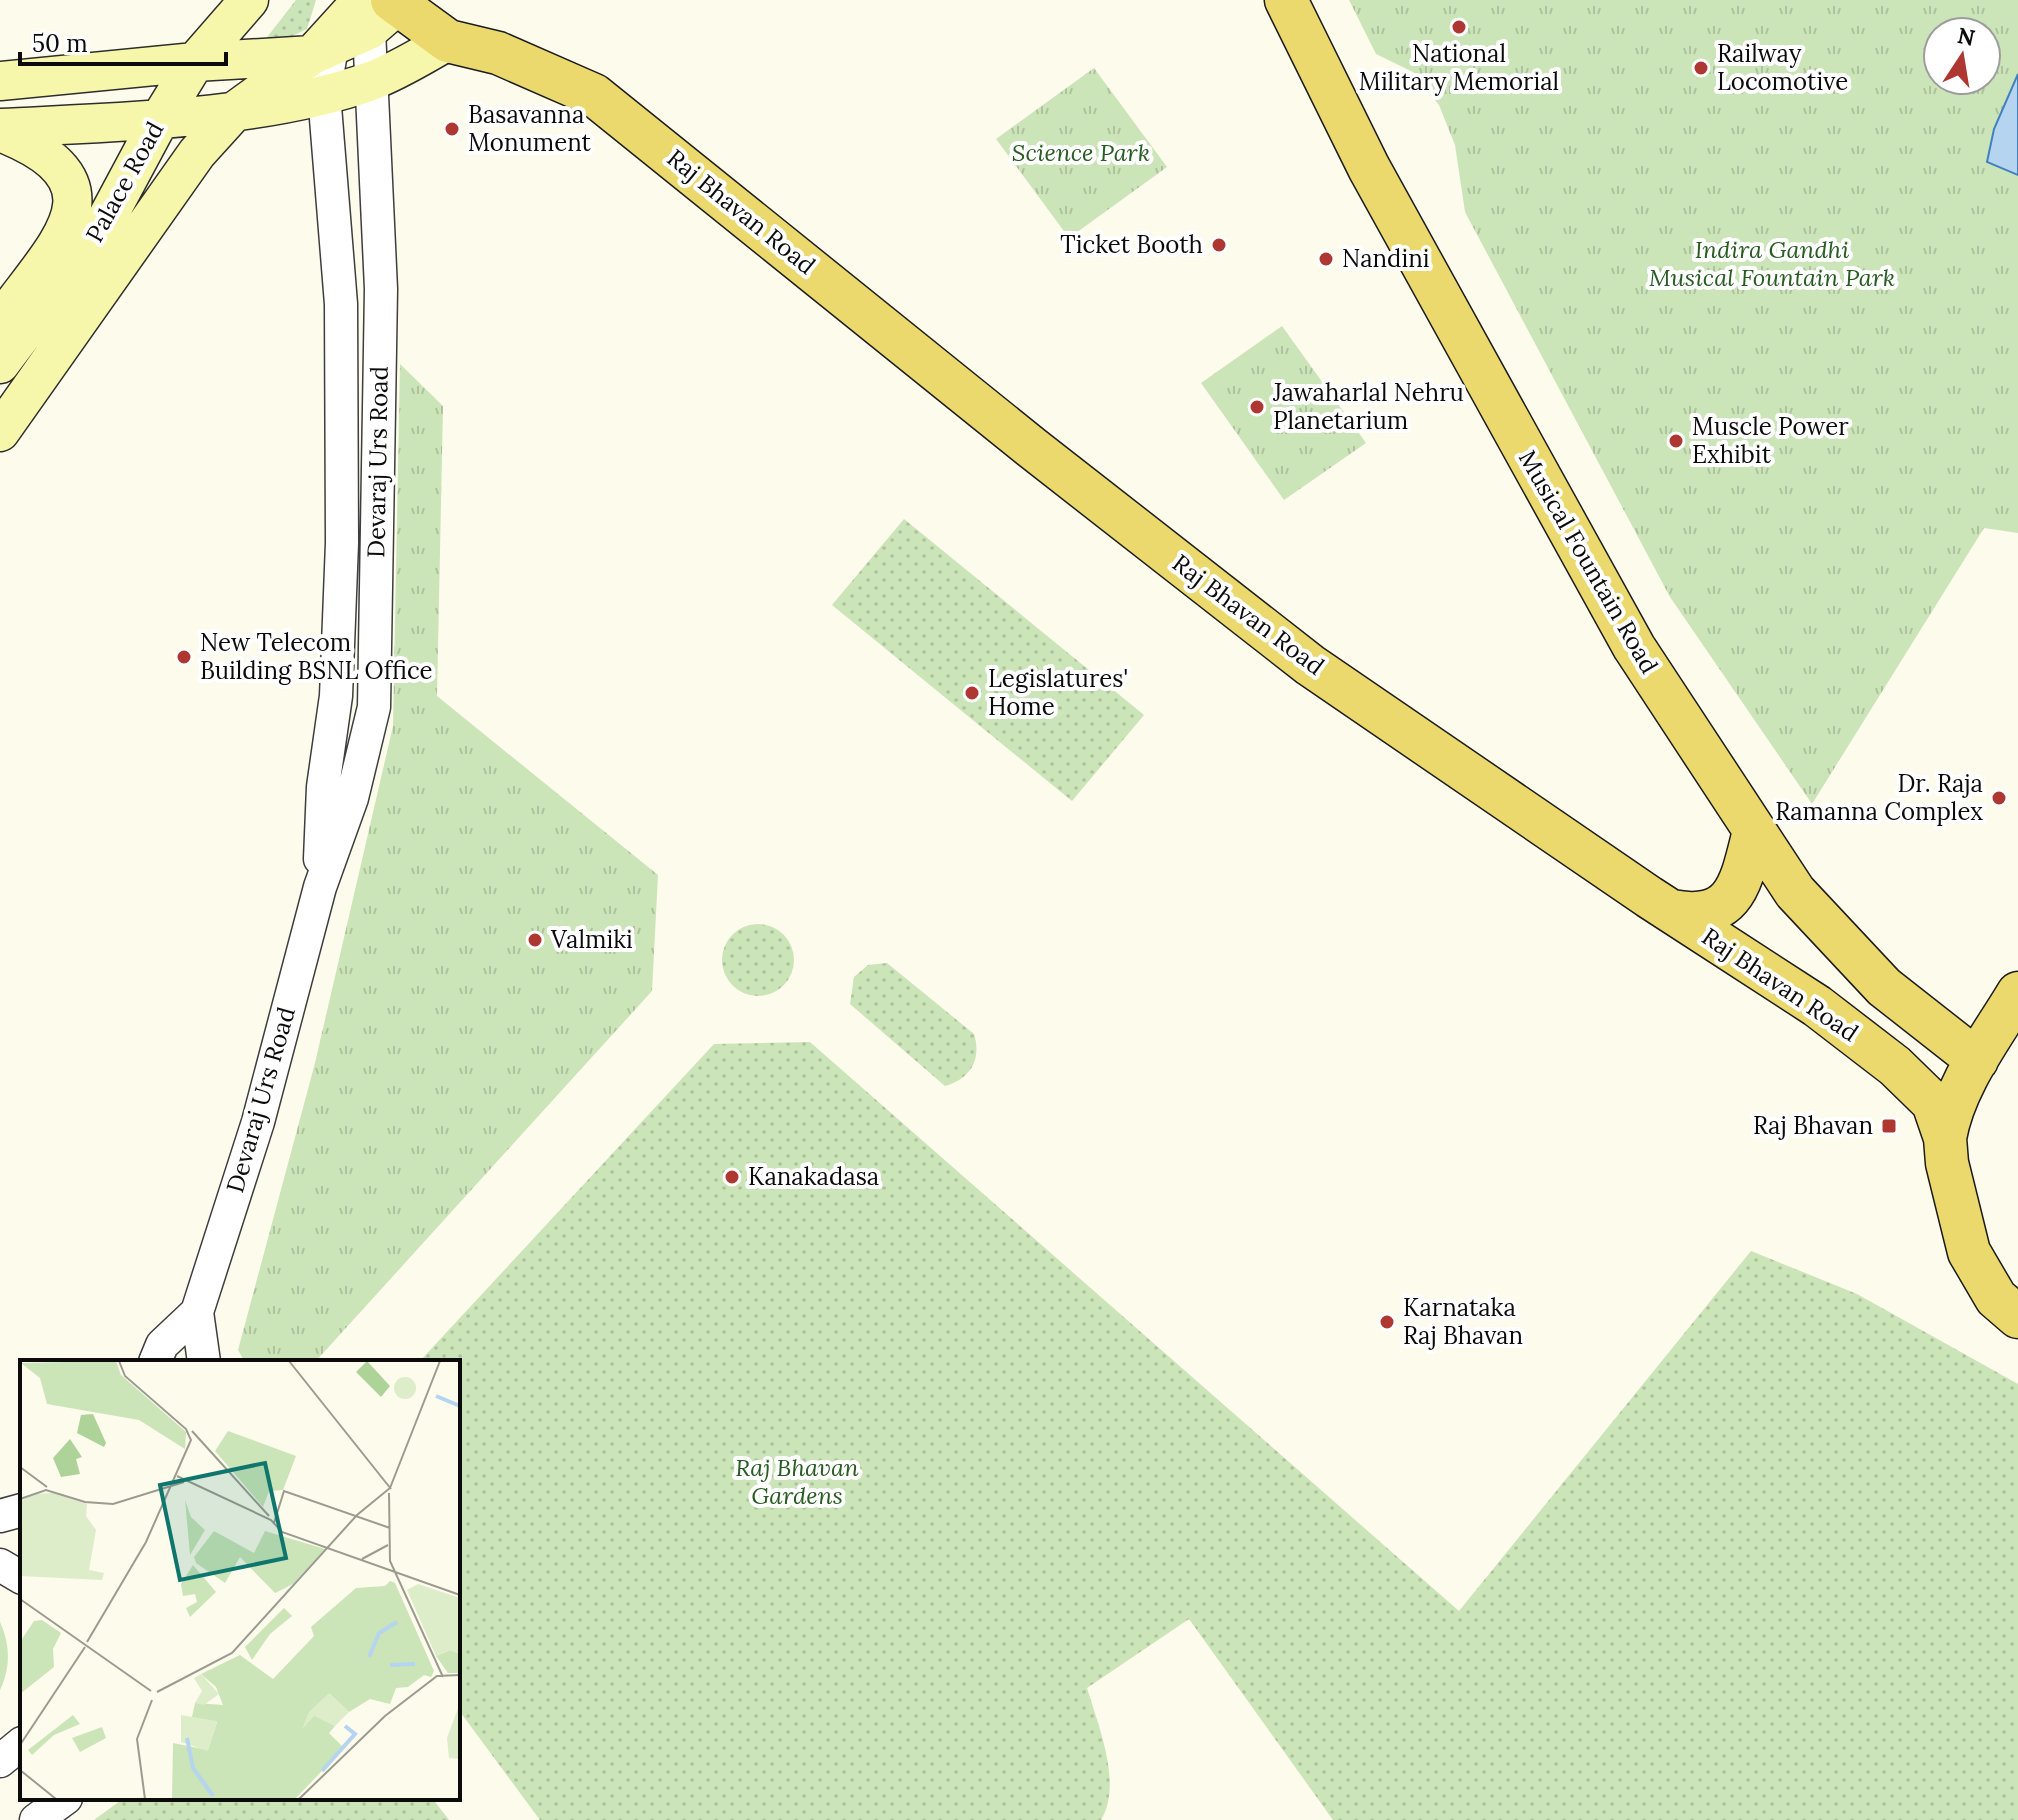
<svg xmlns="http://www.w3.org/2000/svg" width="2018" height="1820" font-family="Lora,serif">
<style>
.grass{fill:#cbe4b8}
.park{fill:url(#park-tufts);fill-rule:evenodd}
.garden{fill:url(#garden-dots)}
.water{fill:#b5d4f0;stroke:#4281c0;stroke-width:2}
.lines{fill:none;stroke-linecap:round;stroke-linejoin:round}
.tertiary-casing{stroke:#3e3e3e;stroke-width:35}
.secondary-casing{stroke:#2d2d2d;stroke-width:41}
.primary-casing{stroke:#1c1c1c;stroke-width:45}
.tertiary{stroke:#fff;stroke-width:32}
.secondary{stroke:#f7f7ac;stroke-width:38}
.primary{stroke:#ecd96d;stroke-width:42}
.poi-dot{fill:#ae3731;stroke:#fff;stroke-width:3}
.labels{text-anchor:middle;stroke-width:8;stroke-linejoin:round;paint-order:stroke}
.poi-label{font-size:24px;fill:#0b0b0b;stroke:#fff;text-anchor:start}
.park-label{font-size:24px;font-style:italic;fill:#285c22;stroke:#fff}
.street-label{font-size:24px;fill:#0b0b0b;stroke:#fff}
.inset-river{fill:none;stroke:#b5d4f0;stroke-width:4}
.inset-road{fill:none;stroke:#9c9b91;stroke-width:2}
.view{fill:#0f766e;fill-opacity:0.15;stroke:#0f766e;stroke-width:4}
.inset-edge{fill:none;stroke:#0b0b0b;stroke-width:4}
</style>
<defs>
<pattern id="park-tufts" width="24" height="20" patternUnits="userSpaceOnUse" patternTransform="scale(2)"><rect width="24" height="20" fill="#cbe4b8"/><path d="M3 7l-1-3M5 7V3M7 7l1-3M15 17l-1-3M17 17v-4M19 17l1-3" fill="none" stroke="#adc29d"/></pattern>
<pattern id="garden-dots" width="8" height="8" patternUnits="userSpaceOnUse" patternTransform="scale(2)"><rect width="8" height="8" fill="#cbe4b8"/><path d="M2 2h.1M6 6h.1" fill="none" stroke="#adc29d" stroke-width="1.8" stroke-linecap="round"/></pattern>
</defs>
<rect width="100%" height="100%" fill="#fdfbeb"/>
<path class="grass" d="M0 1622C10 1644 11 1667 0 1690Z"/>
<path class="park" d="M1349 0H2018V533L1984 528 1812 804 1670 597 1465 212 1455 145 1439 105 1413 72 1376 54ZM1938 32H1986V80H1938Z
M1094 68 1167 167 1069 238 996 139Z
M1282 326 1366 443 1284 500 1201 383Z
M400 364 443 406 437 696 658 875 652 991 315 1362H245L238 1350 315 1063 393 726Z"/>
<path class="garden" d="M296 0H316L307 29 254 54Z
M904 519 1144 715 1072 801 832 605Z
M722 960a36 36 0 1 1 72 0a36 36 0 1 1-72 0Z
M887 963 974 1034C982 1060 970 1079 945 1086L850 1004 854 977 868 965Z
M810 1042 1459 1611 1751 1251 1857 1294 2018 1384V1820H1333L1189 1619 1087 1688C1098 1725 1123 1784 1101 1820H540L458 1709V1362H419L714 1044Z
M124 1798H432L449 1820H94Z"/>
<path class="water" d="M2018 74V175L1987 162 1994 129Z"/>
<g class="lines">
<g class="tertiary-casing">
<path id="tertiary" d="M320 859 323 787 336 696 342 543 341 304 324 94 332 47
M155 1362 162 1345 197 1312
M204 1362 197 1312 258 1122 320 887 352 798 374 707 381 289 369 30
M0 1516 22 1510
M0 1565 22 1578
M0 1761 22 1743
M36 1820 66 1798"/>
</g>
<g class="secondary-casing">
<path id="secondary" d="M0 81 195 62 312 55 369 30 398 5
M0 128C115 122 262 120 371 81 398 71 423 55 448 41
M0 132C131 183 55 244 0 322
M0 364 99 233 160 119 195 62 249 0
M0 432 197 153 236 110 312 55 362 0"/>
</g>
<g class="primary-casing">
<path id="primary" d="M392 0 448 41 498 53 594 95 1031 447 1310 665 1649 897 1817 1006 1895 1066 1933 1103 1945 1138 1947 1163 1969 1252 1996 1298 2018 1317
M1286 0 1369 168 1634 647 1795 892 1884 987 1977 1060
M1671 911C1736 923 1741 883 1754 831
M1945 1138C1954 1085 1991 1038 2018 993"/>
</g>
<use href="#tertiary" class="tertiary"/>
<use href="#secondary" class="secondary"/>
<use href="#primary" class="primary"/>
</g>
<g class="poi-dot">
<circle cx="1459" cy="27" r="8"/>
<circle cx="1701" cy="68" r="8"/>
<circle cx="452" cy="129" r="8"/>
<circle cx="1219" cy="245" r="8"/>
<circle cx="1326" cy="259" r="8"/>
<circle cx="1257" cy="407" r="8"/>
<circle cx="1676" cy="441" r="8"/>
<circle cx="184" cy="657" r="8"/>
<circle cx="972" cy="693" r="8"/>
<circle cx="1999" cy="798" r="8"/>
<circle cx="535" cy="940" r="8"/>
<rect x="1881" y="1118" width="16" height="16" rx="4"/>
<circle cx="732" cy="1177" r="8"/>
<circle cx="1387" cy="1322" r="8"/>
</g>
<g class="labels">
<g class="poi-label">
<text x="1459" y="62" text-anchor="middle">National<tspan x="1459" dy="28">Military Memorial</tspan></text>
<text x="1717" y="62">Railway<tspan x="1717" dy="28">Locomotive</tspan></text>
<text x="468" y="123">Basavanna<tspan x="468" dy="28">Monument</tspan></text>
<text x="1203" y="253" text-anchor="end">Ticket Booth</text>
<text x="1342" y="267">Nandini</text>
<text x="1273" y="401">Jawaharlal Nehru<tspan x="1273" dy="28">Planetarium</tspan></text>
<text x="1692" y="435">Muscle Power<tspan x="1692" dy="28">Exhibit</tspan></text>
<text x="200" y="651">New Telecom<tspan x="200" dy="28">Building BSNL Office</tspan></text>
<text x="988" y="687">Legislatures'<tspan x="988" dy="28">Home</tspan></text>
<text x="1983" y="792" text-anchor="end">Dr. Raja<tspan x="1983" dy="28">Ramanna Complex</tspan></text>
<text x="551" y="948">Valmiki</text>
<text x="1873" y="1134" text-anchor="end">Raj Bhavan</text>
<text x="748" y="1185">Kanakadasa</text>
<text x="1403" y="1316">Karnataka<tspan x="1403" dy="28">Raj Bhavan</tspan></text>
</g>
<g class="park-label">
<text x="1081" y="161">Science Park</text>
<text x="1772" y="258">Indira Gandhi<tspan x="1772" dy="28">Musical Fountain Park</tspan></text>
<text x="797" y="1476">Raj Bhavan<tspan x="797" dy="28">Gardens</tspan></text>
</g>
<g class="street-label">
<text transform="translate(125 182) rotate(-61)" y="8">Palace Road</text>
<text transform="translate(741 212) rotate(39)" y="8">Raj Bhavan Road</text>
<text transform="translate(378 462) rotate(-89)" y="8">Devaraj Urs Road</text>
<text transform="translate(1588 562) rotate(60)" y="8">Musical Fountain Road</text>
<text transform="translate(1248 615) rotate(37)" y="8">Raj Bhavan Road</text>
<text transform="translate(1780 985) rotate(34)" y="8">Raj Bhavan Road</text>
<text transform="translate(261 1100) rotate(-74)" y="8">Devaraj Urs Road</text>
</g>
</g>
<g transform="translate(20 1360)">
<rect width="440" height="440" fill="#fdfbeb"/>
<path d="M96 1 101 15 166 72 165 89 119 60 27 44 20 18 1 3Z" fill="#cbe4b8"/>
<path d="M347 1 370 26 361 37 336 12ZM73 54 86 83 84 87 57 73 61 55ZM50 79 62 97 56 99 60 114 41 117 33 98Z" fill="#add399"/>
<path d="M208 71 276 96 263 130 249 131 243 147 195 91ZM165 140 171 157 185 170 170 195ZM370 221 375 223 414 311 411 317 404 315 388 327 376 328 370 344 350 339 329 352 310 334 292 354 283 368 294 355 315 366 309 373 324 388 275 439H152L153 383 188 390 197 362 172 357 175 343 203 345 196 327 181 314 220 295 253 319 294 276 291 267 336 228 365 226ZM22 260 41 273 33 289 34 307 0 334V282L14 261ZM431 290 440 294V313H428L416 296ZM53 355 60 364 34 375 12 395 8 390ZM82 367 86 378 60 392 52 378Z" fill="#cbe4b8"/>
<path d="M194 171 234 193 245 171 305 189 273 224 255 233 220 197 205 223 176 203 174 197ZM173 205 196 232 170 257 166 248 177 242 175 234 163 236 161 224ZM264 248 272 256 250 274 232 300 225 287ZM207 344a15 15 0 1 1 30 0a15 15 0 1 1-30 0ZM206 375 218 379 212 400 205 404 200 397Z" fill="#cbe4b8"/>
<path d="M374 28a11 11 0 1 1 22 0a11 11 0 1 1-22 0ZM33 133 67 144 66 156 76 170 69 210 84 213 82 220 0 216V141L14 134ZM398 224 440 238V294L431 290 416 296 387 230ZM181 314 199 334 184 345 175 343 182 331 174 318ZM309 333 329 352 315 366 294 356 282 369 289 352ZM440 343V399L429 398 427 378ZM161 355 197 361 188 391 161 382Z" fill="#ddecc9"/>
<path class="inset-river" d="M416 36 440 46M349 297 359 273 377 262M370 305 395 304M167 378 173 408 193 436M302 411 335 374 325 366"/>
<path class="inset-road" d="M269 1 371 129M172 71 249 156M0 107 27 127M157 116 251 160 262 172 440 235M369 133 370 201 423 317M0 139 26 130 65 142 93 144 164 122M254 163 264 131 370 168M342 199 368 185M0 239 131 331M67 282 126 182 171 80 166 69 105 16 99 1M137 332 212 293 337 155 370 128 420 1M0 385 65 287M0 410 36 439M125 439 117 379 132 340M279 439 365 356 417 316 440 315"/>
<path class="view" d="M245 103 266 198 160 220 140 125Z"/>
<rect width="440" height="440" class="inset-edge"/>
</g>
<g transform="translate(1962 56) rotate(12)"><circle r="38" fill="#ffffff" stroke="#9d9d9d" stroke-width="2"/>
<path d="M0-6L14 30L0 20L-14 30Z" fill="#ae3731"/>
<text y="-12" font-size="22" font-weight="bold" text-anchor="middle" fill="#0b0b0b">N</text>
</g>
<path d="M20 52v12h206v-12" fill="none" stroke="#0b0b0b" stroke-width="4"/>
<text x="32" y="52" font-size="24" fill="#0b0b0b" stroke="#ffffff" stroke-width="6" paint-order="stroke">50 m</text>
</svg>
